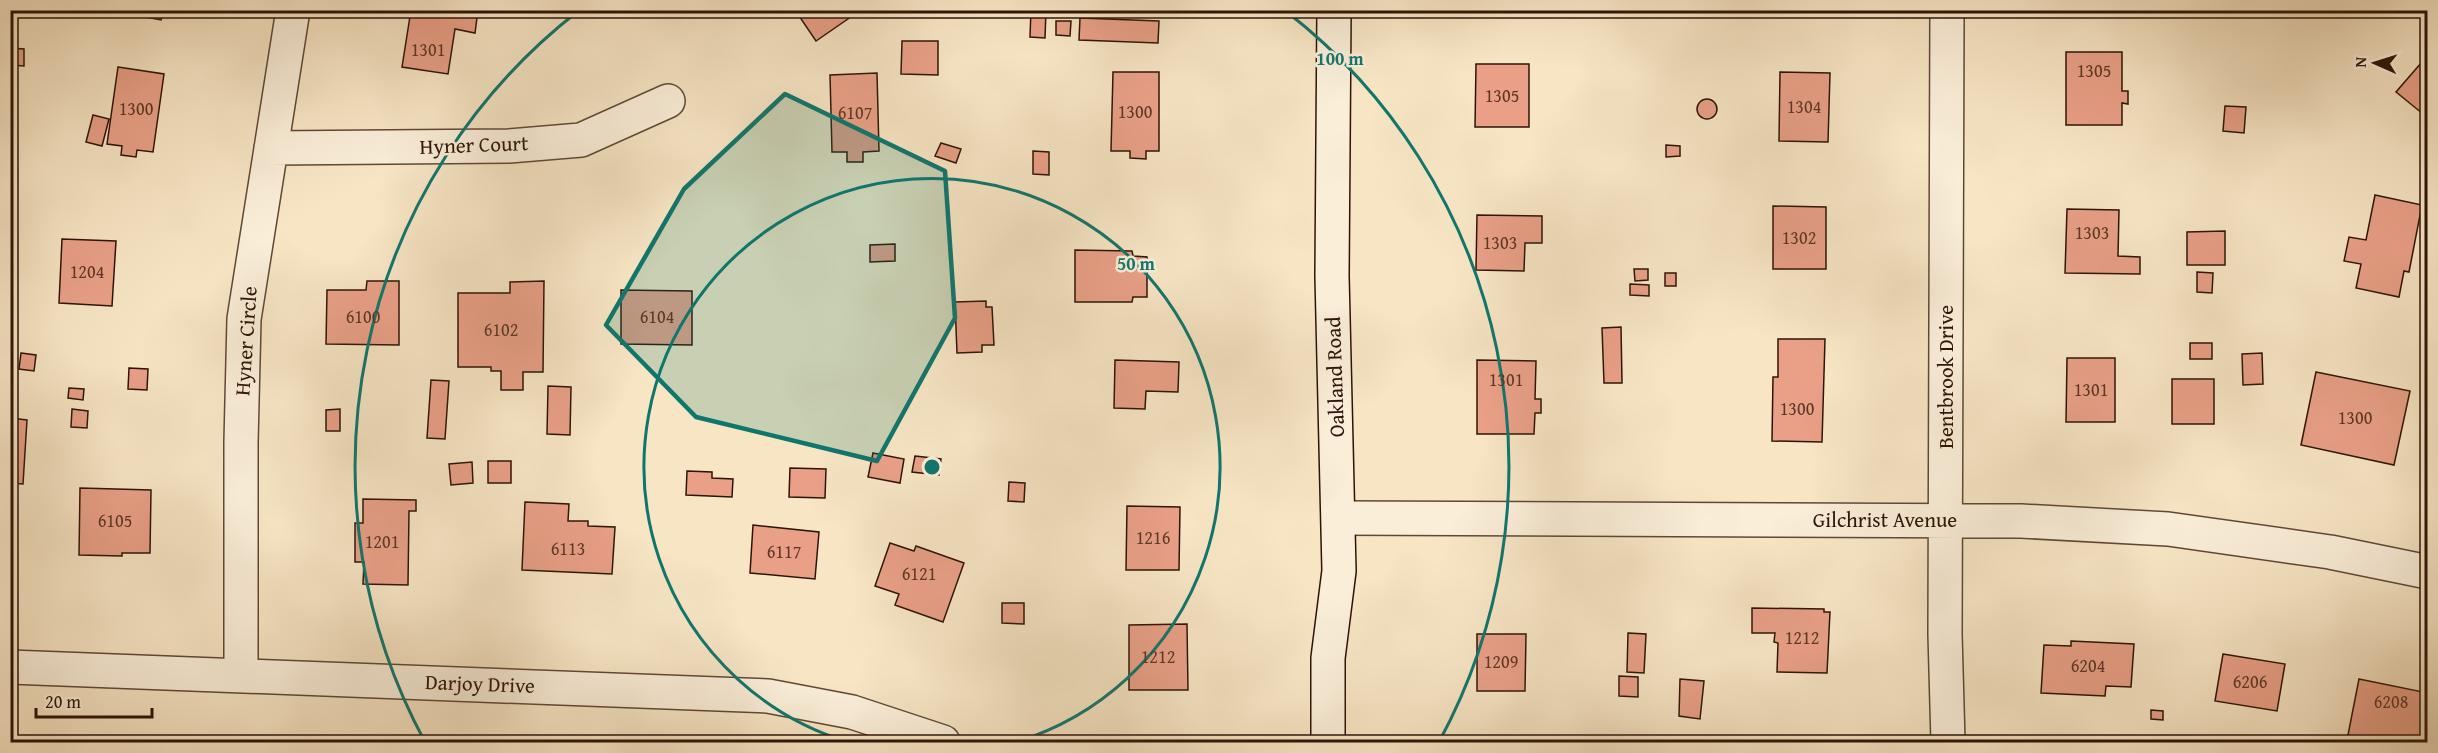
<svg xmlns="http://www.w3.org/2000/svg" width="2438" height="753" font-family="'Gentium Book Plus',serif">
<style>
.building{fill:#e9a087;stroke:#2d1407;stroke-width:1.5}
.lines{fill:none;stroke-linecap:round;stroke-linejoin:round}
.street-casing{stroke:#604836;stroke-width:36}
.secondary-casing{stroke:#2d1407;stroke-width:36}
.street{stroke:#faeed9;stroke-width:33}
.secondary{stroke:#faeed9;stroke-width:33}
.marked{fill:#0f766e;fill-opacity:0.2;stroke:#0f766e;stroke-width:4.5;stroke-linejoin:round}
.ring{fill:none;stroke:#0f766e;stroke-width:3}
.labels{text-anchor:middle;stroke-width:5;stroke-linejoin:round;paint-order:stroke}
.number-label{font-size:18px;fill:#5c3727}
.street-label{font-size:21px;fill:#2d1407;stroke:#faeed9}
.centre{fill:#0f766e;stroke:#faeed9;stroke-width:3}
.ring-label{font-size:18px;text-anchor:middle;font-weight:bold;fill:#0f766e;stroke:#faeed9;stroke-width:5;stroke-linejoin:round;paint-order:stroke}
</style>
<rect width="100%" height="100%" fill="#f7e5c4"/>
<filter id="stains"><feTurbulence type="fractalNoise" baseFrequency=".00333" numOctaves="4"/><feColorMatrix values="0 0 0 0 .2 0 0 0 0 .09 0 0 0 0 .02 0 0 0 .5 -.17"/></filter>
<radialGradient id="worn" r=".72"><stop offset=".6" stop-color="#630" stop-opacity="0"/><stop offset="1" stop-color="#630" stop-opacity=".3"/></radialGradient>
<path class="building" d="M146 10H179L178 14 163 12 161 20 145 17Z
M411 10H478L475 33 455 29 448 74 402 67Z
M795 10H853L855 14 816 41Z
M1031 10H1046L1045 38 1030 37Z
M1129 10H1146L1147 17H1129Z
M1080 18 1159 21 1158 43 1079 40Z
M1056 21H1071L1070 36 1056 35Z
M902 41H938V75L901 74Z
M10 48 24 49V66L10 65Z
M2066 52H2122V91H2128V104L2122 103V125H2066Z
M2428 55V118L2396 92Z
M1476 64H1529V127H1475Z
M118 67 164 74 153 152 137 150 136 157 121 155 122 146 107 144Z
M1113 72H1159V151H1146V159L1130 158V151H1111Z
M1780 72 1830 73 1828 142 1779 141Z
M877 73 879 151 863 152V162H847V152H832L830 75Z
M1697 109a10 10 0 1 1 20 0a10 10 0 1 1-20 0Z
M2225 106 2246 107 2244 133 2223 131Z
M93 115 109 119 102 146 86 142Z
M941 143 961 149 956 163 935 156Z
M1666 145 1680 146V156L1666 157Z
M1033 151 1049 152V175L1033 174Z
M2375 195 2422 205 2409 272 2404 271 2399 297 2356 288 2361 264 2344 261 2349 237 2366 240Z
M1773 206 1826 207V269H1773Z
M2067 209 2119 210 2118 256 2140 257V274L2065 273Z
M1477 215 1542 216V243H1525L1524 271 1476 270Z
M2225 231V265H2187V232Z
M62 239 116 241 112 306 59 303Z
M895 244V261L870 262V245Z
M1075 250 1132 251 1133 256 1147 257V297H1133L1132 302H1075Z
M1634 269H1648V280L1635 281Z
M2197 272 2213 273 2212 293 2197 292Z
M1665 273H1676V286H1665Z
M367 281H399V345L326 344 327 290H366Z
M544 281 543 372H523V390H501V371H491V367H458V293H510V282Z
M1630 284 1649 285V296L1630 295Z
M621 290 692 291V345L621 344Z
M986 301V307H992L994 345H982V352L957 353 955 302Z
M1621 327 1622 383H1604L1602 328Z
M1778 339H1825L1822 442 1772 441 1773 377H1778Z
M2190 343H2212V359H2190Z
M21 353 36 355 34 371 19 369Z
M2262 353 2263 384 2243 385 2242 354Z
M2067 358H2115V422H2066Z
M1115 360 1179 362 1178 392 1146 391 1145 409 1114 408Z
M1477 360 1536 361 1535 399H1541V413H1535L1534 434H1477Z
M129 368 148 369 147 390 128 389Z
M2316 372 2410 391 2394 465 2301 445Z
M2172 379H2214V424H2172Z
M431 380 449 381 445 439 427 438Z
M548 386 571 387 570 435 547 434Z
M69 388 84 389 83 400 68 398Z
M72 409 88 411 87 428 71 427Z
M340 409V431H326V410Z
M10 418 27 420 23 484 10 483Z
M873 453 904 459 900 483 868 477Z
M915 456 941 459 939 475 912 472Z
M488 461H511V483H488Z
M472 462 473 483 451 485 449 464Z
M790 468 826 469 825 498 789 497Z
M687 471 712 472V478L733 479 732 497 686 495Z
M1009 482 1025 483 1024 502 1008 501Z
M80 488 151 490 150 553H122V556L79 555Z
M363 499 416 500V511H409L408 585 363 584 364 562H355V523H363Z
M525 502 569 504 568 521H588V526L615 527 612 574 522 570Z
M1127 506 1180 507 1179 570H1126Z
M753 525 819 532 815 579 750 573Z
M890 543 914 551 916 546 964 563 943 622 895 605 899 594 875 586Z
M1002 603H1024V624L1002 623Z
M1752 608 1824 609V612H1830L1827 673 1777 672 1778 643 1774 642 1775 633H1752Z
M1187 624 1188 690H1129V625Z
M1628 633 1646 634 1644 673 1627 672Z
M1477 634H1526L1525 691H1477Z
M2071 641 2134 644 2131 687 2106 686 2105 696 2041 693 2044 645 2071 646Z
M2223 654 2285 664 2277 711 2215 701Z
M1619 676 1638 677V697L1619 696Z
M1680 679 1704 681 1700 719 1679 716Z
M2359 679 2428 693V712L2422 742H2366L2367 739 2348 735Z
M2151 710 2163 711V720L2151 719Z"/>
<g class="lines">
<g class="street-casing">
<path id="street" d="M1947 10 1945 634 1948 742
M271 148 509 146 581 140 668 101
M1339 518 2021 521 2168 529 2330 552 2428 572
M10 667 768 696 852 712 943 742
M241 674V442L244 319 293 10"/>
</g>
<g class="secondary-casing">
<path id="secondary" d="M1328 742V658L1339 571 1332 276 1334 10"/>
</g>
<use href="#street" class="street"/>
<use href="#secondary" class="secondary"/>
</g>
<path class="marked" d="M785 94 945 171 955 318 877 461 696 417 606 325 684 189Z"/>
<g class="ring">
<path d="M848 742A288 288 0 1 1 1016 742"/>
<path d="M425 742A577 577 0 0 1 577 12M1287 12A577 577 0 0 1 1439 742"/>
</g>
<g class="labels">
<g class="number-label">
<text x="428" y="56">1301</text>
<text x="2094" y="77">1305</text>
<text x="1502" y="102">1305</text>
<text x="1804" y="113">1304</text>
<text x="136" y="115">1300</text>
<text x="1135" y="118">1300</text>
<text x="855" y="119">6107</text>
<text x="2092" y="239">1303</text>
<text x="1799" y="244">1302</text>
<text x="1500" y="249">1303</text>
<text x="87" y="278">1204</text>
<text x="363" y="323">6100</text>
<text x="657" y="323">6104</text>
<text x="501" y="336">6102</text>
<text x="1506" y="386">1301</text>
<text x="2091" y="396">1301</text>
<text x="1797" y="415">1300</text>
<text x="2355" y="424">1300</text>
<text x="115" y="527">6105</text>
<text x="1153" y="544">1216</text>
<text x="382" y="548">1201</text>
<text x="568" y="555">6113</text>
<text x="784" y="558">6117</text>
<text x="919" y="580">6121</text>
<text x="1802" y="644">1212</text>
<text x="1158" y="663">1212</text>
<text x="1501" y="668">1209</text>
<text x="2088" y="672">6204</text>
<text x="2250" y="688">6206</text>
<text x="2391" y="708">6208</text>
</g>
<g class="street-label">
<text transform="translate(474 145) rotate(-2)" y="7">Hyner Court</text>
<text transform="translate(246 341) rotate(-86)" y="7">Hyner Circle</text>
<text transform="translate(1335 377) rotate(-92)" y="7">Oakland Road</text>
<text transform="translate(1946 377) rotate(-90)" y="7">Bentbrook Drive</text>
<text x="1885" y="527">Gilchrist Avenue</text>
<text transform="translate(480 684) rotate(2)" y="7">Darjoy Drive</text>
</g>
</g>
<circle cx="932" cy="467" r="9" class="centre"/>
<g class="ring-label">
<text x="1340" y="65">100 m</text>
<text x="1136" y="270">50 m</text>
</g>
<rect width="2438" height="753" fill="none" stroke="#f7e5c4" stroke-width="36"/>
<rect x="12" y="12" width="2414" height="729" fill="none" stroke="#2d1407" stroke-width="3"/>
<rect x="18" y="18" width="2402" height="717" fill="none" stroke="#2d1407" stroke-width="1.5"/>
<g transform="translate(2375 63) rotate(273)" stroke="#faeed9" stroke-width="4.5" paint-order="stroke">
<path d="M0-4.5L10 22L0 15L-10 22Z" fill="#2d1407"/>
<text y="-9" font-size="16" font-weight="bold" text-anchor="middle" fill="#2d1407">N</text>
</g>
<path d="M36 708v9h116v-9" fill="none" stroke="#2d1407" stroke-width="3"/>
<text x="45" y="708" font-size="18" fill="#2d1407" stroke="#faeed9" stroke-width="4.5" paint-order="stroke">20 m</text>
<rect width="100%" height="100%" filter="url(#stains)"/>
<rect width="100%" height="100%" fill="url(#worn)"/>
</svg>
